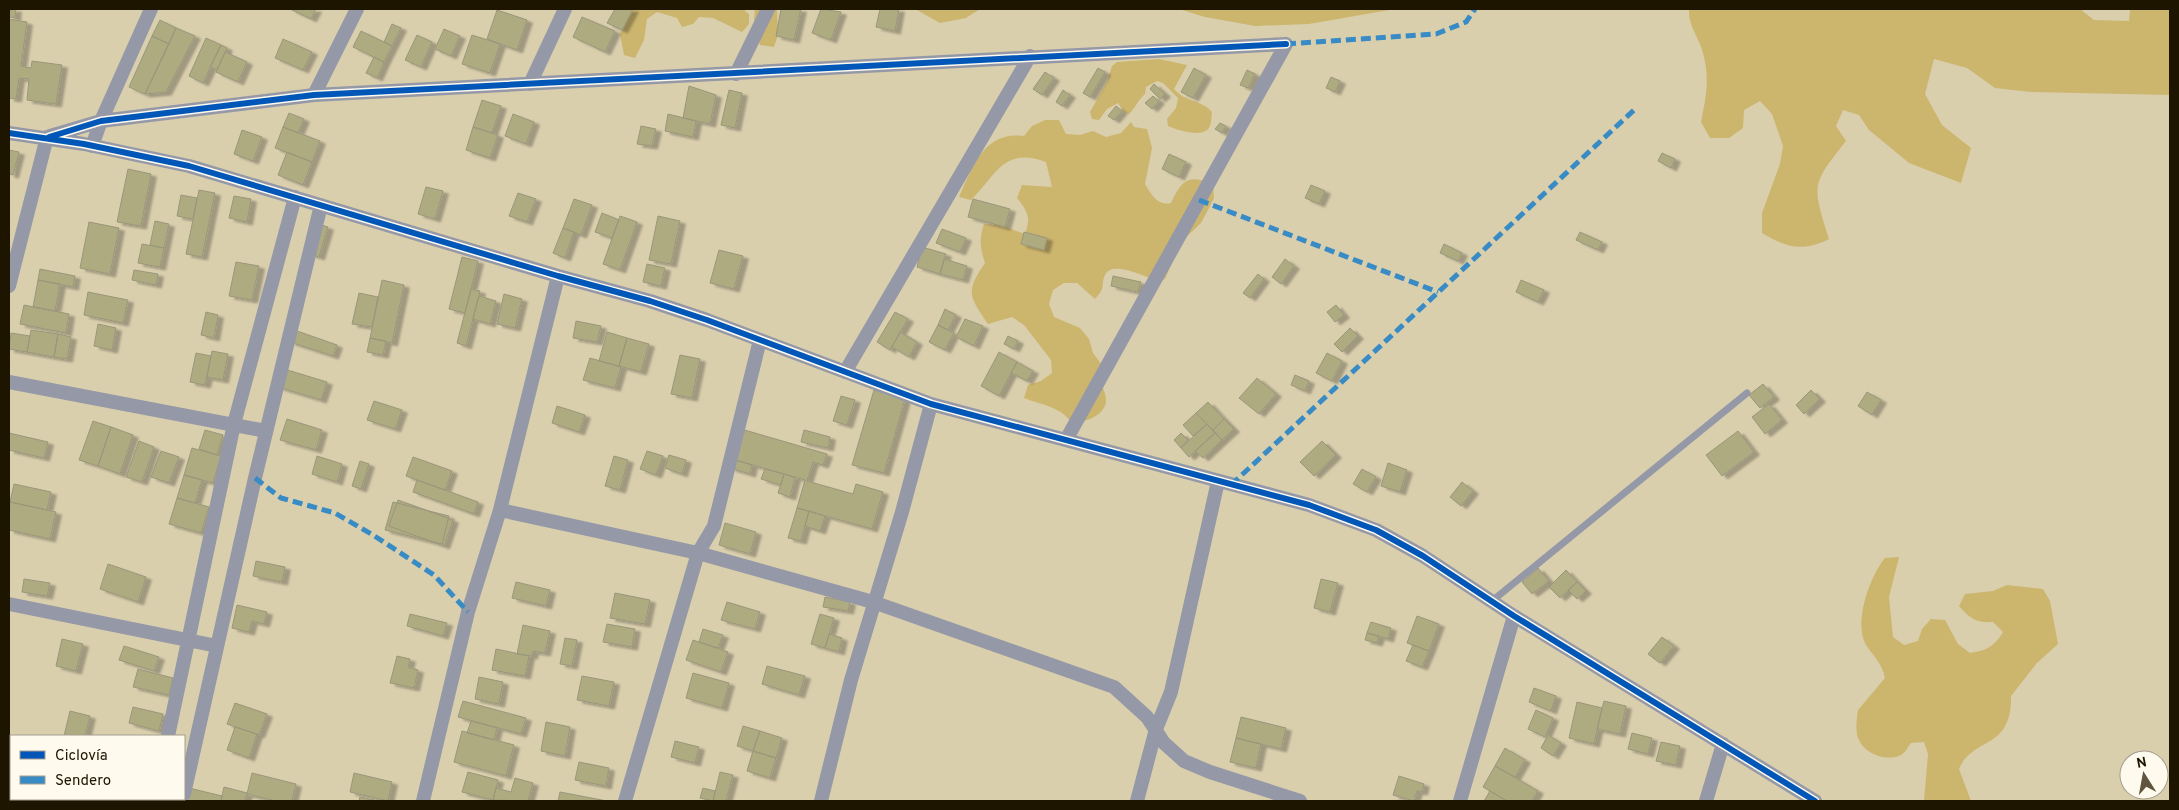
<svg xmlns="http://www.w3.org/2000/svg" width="2179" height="810" font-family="Overpass,sans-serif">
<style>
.forest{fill:#ccb56d}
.building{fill:#afab80;stroke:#9a967b;filter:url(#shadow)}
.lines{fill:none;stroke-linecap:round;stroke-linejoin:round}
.lane{stroke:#9599a7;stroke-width:7}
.street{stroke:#9599a7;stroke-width:14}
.quiet{stroke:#388bc4;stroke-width:5;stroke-dasharray:10 5;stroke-linecap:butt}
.cycleway-casing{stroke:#fefaee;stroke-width:9}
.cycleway{stroke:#0057b8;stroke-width:6}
</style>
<defs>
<filter id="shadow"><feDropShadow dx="5.5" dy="3" stdDeviation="1" flood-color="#0004"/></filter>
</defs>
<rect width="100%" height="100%" fill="#dacfad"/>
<path class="forest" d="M628 9H743L749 14V24L742 32 713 18 699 17 693 24 682 27 677 18 657 12 647 19 644 40 635 58 624 55 620 34 628 18Z
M755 9H777L778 35 774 47 760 45 754 20Z
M915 9H980L966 18 940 23Z
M1179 9H1395L1309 24 1255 26 1205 17Z
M1689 9H2080L2094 20 2129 21 2130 9H2170V95L2031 92 1995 88 1967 68 1934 59 1925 94 1942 125 1971 148 1961 183 1909 163 1869 130 1859 115 1843 110 1836 126 1846 141C1811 185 1812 185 1829 239 1803 252 1787 248 1762 233V213L1780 164 1783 146 1772 114 1760 101 1744 110 1743 128 1729 138H1710L1701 122C1706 97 1710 79 1703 53 1699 37 1688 26 1689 9Z
M1159 59 1187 65 1174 89C1185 102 1202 100 1212 112 1211 118 1212 126 1207 130 1199 137 1177 130 1168 126L1167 119 1176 108 1178 98 1163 83 1157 81 1146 87 1145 94C1138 100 1136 107 1129 114L1124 112 1118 103 1107 109 1099 120 1092 119 1090 112 1107 82 1112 66 1117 62Z
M1045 120H1059L1066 134 1080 135 1093 131 1106 137 1121 133 1131 122 1134 127 1147 129 1152 148 1145 184C1152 195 1157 206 1171 203 1182 180 1188 174 1213 184L1214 198 1208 210 1201 223 1181 242 1165 279 1159 282C1148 278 1112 259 1105 275 1100 286 1107 286 1095 299L1077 283H1064L1053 290 1049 304 1054 317 1080 328 1089 339 1093 353 1102 365C1101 370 1100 376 1101 381 1102 387 1106 394 1106 400 1106 416 1083 424 1070 421 1061 407 1039 404 1024 398L1028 385 1041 381 1052 373 1051 360 1024 325 1012 317 988 324C969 296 965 292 985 263 980 248 979 239 984 224L999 225 1025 234C1031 217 1028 212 1017 198L1022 185 1052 187 1046 162C1003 146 996 176 971 200L959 197C973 166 984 131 1024 136L1032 126Z
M1899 557 1889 597 1893 637 1904 645 1918 641 1922 629 1931 619 1945 620 1958 644 1970 653C1986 651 1995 646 2003 632L1993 622C1977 623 1970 619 1959 606L1965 594 1993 591 2007 585 2043 589 2050 601 2058 644 2037 663 2011 696C2012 751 1973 736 1959 769L1971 801H1924L1928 754 1924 742 1911 743C1908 747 1905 753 1901 755 1886 762 1864 754 1858 738 1855 729 1857 718 1858 710L1885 678C1882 663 1874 657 1866 645 1853 623 1870 576 1885 558Z"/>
<path class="building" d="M9 9H16L15 18 9 17Z
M290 9H316L311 19Z
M615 9H633L622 30 607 23Z
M781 9H801L794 40 776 36Z
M821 9 841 12 831 40 812 33Z
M880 9H899L895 31 876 27Z
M497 10 527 20 517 50 487 39Z
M582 17 615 31 605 52 573 37Z
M9 19 27 22 21 66 31 68 32 61 62 65 56 104 27 100 29 79 19 78 16 99 9 98Z
M160 20 176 28 169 44 152 36Z
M392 24 401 28 392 46 384 42Z
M176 28 195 36 166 92 145 94Z
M444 29 460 36 451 56 435 49Z
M361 31 392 46 384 62 353 47Z
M417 35 432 42 421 67 405 60Z
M472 35 500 44 490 73 462 64Z
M152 36 169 44 145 94 129 87Z
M206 38 221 45 203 83 189 76Z
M283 39 312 52 303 70 275 58Z
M221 45 227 48 217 70 210 67Z
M225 52 247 62 238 82 216 72Z
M374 57 384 62 377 78 366 73Z
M1098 68 1105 72 1090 97 1083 93Z
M1194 68 1206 75 1193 98 1181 92Z
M1247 70 1255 74 1248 88 1240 85Z
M1045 72 1054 78 1042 95 1033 89Z
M1331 77 1340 81 1335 92 1326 88Z
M1154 84 1165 94 1160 99 1150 89Z
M689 86 716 95 710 124 683 118Z
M729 90 742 93 735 128 721 125Z
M1063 90 1070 95 1062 106 1056 102Z
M1153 96 1159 101 1152 109 1145 103Z
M482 100 501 106 492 133 473 127Z
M1116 106 1122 111 1114 120 1108 116Z
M289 113 304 119 298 133 283 127Z
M513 114 534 122 526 144 505 136Z
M668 114 696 121 693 137 665 131Z
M1220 123 1226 126 1222 133 1215 129Z
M641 126 656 129 652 146 637 144Z
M283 127 320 141 312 162 275 148Z
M473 127 498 135 490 158 466 150Z
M242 130 262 137 253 161 234 154Z
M9 150 19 152 13 175 9 174Z
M287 152 312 162 303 185 278 175Z
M1662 153 1675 159 1671 168 1658 161Z
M1169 154 1186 162 1179 177 1162 169Z
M128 169 151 174 141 226 117 222Z
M1311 185 1325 191 1319 204 1305 198Z
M426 187 443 191 435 219 418 214Z
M199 190 215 193 202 257 186 254Z
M518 193 536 199 527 222 509 216Z
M181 195 197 198 193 219 177 216Z
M234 196 251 199 247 222 229 218Z
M574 199 592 205 581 235 563 228Z
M973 199 1010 209 1005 227 968 217Z
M602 213 619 220 612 238 595 232Z
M620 216 637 222 620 270 603 264Z
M658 216 680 221 671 264 649 260Z
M155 221 169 224 164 248 150 245Z
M89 222 119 228 110 274 80 268Z
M318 224 328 227 319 257 310 254Z
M563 228 574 232 565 258 553 253Z
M942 229 966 238 960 252 936 243Z
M1024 232 1047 238 1044 250 1021 244Z
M1580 232 1602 242 1598 250 1576 240Z
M142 244 164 248 160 267 138 263Z
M1444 244 1462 253 1458 261 1440 253Z
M922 247 946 254 940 274 917 267Z
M719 250 743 256 734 289 710 283Z
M462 257 478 261 465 313 449 309Z
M944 259 967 266 963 280 940 274Z
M1285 259 1294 266 1281 284 1272 277Z
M236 262 259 266 252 300 229 296Z
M647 264 665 268 661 286 643 282Z
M40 269 75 276 73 287 38 280Z
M134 270 158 274 156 285 132 280Z
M1258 274 1264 279 1250 298 1243 293Z
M1113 276 1141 282 1138 292 1111 286Z
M38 280 60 284 55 311 33 307Z
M382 280 404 285 392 343 370 338Z
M1521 280 1544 290 1538 302 1516 292Z
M471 289 480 291 466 346 457 343Z
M88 292 128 300 123 323 84 315Z
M359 293 378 297 372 327 352 324Z
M504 294 522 299 515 328 497 324Z
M479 296 496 301 490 324 473 319Z
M24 305 69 314 66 333 20 324Z
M1336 305 1344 315 1335 322 1327 312Z
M945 309 956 315 948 330 938 325Z
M206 312 218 315 214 338 201 335Z
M895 312 908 319 890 350 877 342Z
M965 319 983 326 974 346 956 337Z
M576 321 601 326 597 342 573 338Z
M98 324 116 328 112 350 94 346Z
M938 325 954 333 945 350 929 342Z
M1350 328 1358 336 1342 352 1334 344Z
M31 330 58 334 54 357 27 352Z
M294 330 337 345 333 356 290 342Z
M607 332 627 338 619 366 599 361Z
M900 332 917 342 909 357 892 347Z
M11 333 30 336 27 352 9 349Z
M58 334 71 337 67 359 54 357Z
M1008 336 1018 341 1014 349 1004 344Z
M370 338 386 341 383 355 367 352Z
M627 338 649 344 641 372 619 366Z
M212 351 228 354 223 380 207 377Z
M999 352 1017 362 999 396 981 386Z
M196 353 211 356 205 385 190 382Z
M1327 353 1342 361 1332 381 1316 373Z
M680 355 700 359 692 398 671 394Z
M590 358 621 367 615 388 583 380Z
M1017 362 1033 371 1027 381 1011 373Z
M284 369 327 382 321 400 278 387Z
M1295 375 1309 381 1305 391 1291 385Z
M1257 378 1276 394 1259 414 1239 398Z
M1763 384 1774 397 1760 408 1749 395Z
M874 390 905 399 884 473 852 465Z
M1811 390 1820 399 1804 414 1796 405Z
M1867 392 1881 400 1872 415 1858 406Z
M841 396 855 400 847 425 833 421Z
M374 401 402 410 395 429 367 420Z
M1208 402 1224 419 1213 430 1196 413Z
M1769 404 1782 420 1765 434 1752 417Z
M557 406 585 415 579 432 552 423Z
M1196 413 1207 424 1193 436 1183 425Z
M287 419 322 430 316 450 280 440Z
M1224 419 1234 429 1222 440 1213 430Z
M93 421 111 427 98 466 79 460Z
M1207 424 1215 433 1189 457 1181 448Z
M111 427 133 435 120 474 98 466Z
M741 429 827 454 823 465 813 462 807 481 853 494 856 484 883 492 872 529 797 508 805 480 732 459Z
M205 430 223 435 217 455 199 449Z
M804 430 830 437 828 448 801 442Z
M1738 431 1754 452 1722 476 1706 455Z
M9 433 48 442 44 458 9 450Z
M1181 433 1188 440 1181 448 1174 440Z
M1215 433 1222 440 1203 458 1195 451Z
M139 441 154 447 142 482 126 477Z
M1322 441 1336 455 1314 476 1300 462Z
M192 448 221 456 213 483 184 475Z
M161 451 179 457 169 483 151 477Z
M647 451 663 456 656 475 640 469Z
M669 455 686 460 682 474 665 468Z
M317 456 342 464 337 482 312 474Z
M614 456 628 460 620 490 605 486Z
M413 457 452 471 445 490 406 476Z
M732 459 752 465 750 474 730 468Z
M360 461 369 464 361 489 352 486Z
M1388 463 1407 470 1400 492 1381 486Z
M765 469 784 474 781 485 761 479Z
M1362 469 1376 477 1367 492 1353 484Z
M784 474 795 478 790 497 778 493Z
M184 475 202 480 195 503 177 498Z
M417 480 478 502 474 514 413 492Z
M1462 482 1473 491 1461 506 1450 497Z
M14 484 51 492 47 510 10 502Z
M177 498 209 507 201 533 169 524Z
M398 500 453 520 444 546 389 526Z
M10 502 56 512 50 539 9 530Z
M393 502 449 516 442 544 385 530Z
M797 508 809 511 801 541 788 538Z
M809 511 825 516 820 531 805 526Z
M725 523 756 532 750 554 719 545Z
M256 561 285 567 282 582 253 576Z
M108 564 146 577 138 602 100 589Z
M1538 568 1549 581 1532 594 1522 582Z
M1566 570 1577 582 1560 598 1549 587Z
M24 579 50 583 47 596 22 592Z
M1321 579 1338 583 1330 612 1314 608Z
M516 582 550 590 546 606 512 598Z
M1577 582 1586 591 1577 599 1568 590Z
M615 593 650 600 645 624 610 618Z
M825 597 850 602 848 611 823 607Z
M727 602 760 612 755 629 721 620Z
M237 605 267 612 264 624 252 621 249 632 232 628Z
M410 614 447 623 443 636 407 626Z
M820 614 834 618 825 648 811 644Z
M1417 616 1439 624 1429 651 1407 643Z
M1371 622 1391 628 1388 639 1367 633Z
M607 624 635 629 632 647 603 642Z
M523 625 550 631 545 653 533 651 532 656 517 654Z
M703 629 723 635 718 648 699 642Z
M1367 633 1379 636 1377 643 1365 640Z
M829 634 842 638 839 652 825 648Z
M1662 637 1674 646 1660 663 1648 654Z
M565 638 577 640 572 666 560 664Z
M62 639 83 644 76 671 56 666Z
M693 640 728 652 721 672 686 660Z
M1413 645 1429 651 1422 667 1406 661Z
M124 646 159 657 154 671 119 660Z
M496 649 529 656 525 676 492 670Z
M397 656 410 659 408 667 418 670 414 688 390 683Z
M767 666 805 676 799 695 762 684Z
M138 669 173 678 169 695 133 687Z
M693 673 729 683 722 708 686 698Z
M582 676 614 682 609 706 577 700Z
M479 677 503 682 499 704 475 699Z
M1534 688 1556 696 1551 711 1529 702Z
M463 701 526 718 521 734 458 717Z
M1604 701 1626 706 1620 734 1597 729Z
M1577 702 1602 708 1594 744 1569 738Z
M235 703 267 714 259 735 227 724Z
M133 707 163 714 159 731 129 723Z
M1536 710 1553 718 1545 737 1528 729Z
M70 711 90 716 85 736H64Z
M1241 717 1286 728 1281 749 1236 738Z
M471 721 497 728 494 740 467 733Z
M546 722 570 727 565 756 541 751Z
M743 726 760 731 753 751 737 746Z
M235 727 257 734 249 758 227 750Z
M462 731 514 745 506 776 454 762Z
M760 731 782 738 776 758 753 751Z
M1632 733 1652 738 1648 754 1628 749Z
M1548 735 1561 743 1553 756 1541 748Z
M1236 738 1261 744 1256 768 1230 762Z
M675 741 699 747 695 763 671 757Z
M1661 742 1680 746 1676 765 1656 761Z
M1505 748 1525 760 1515 777 1495 766Z
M753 751 776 758 770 778 747 771Z
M579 762 609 768 606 786 575 780Z
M1495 766 1538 791 1532 801H1507L1483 787Z
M468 772 498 780 493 800 462 792Z
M720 772 733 775 726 801H713Z
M252 773 296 784 292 801H276L247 794Z
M354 773 392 782 388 801 350 792Z
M1399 776 1424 784 1422 792 1417 791 1414 801 1393 795Z
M515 778 533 783 528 801 493 800 496 788 511 792Z
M224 787 247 793 245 801H221Z
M189 788 222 796 221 801H186Z
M703 788 715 791 713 801 700 798Z
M1490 791 1507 801H1484Z
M560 792 607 801H558Z
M360 797 379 801H359Z
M90 799H123V801H89Z"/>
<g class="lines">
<path class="lane" d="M1492 601 1747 393"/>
<path class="street" d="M736 74 768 9
M530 84 565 9
M314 95 357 9
M9 133 84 144 189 166 558 276 650 301 707 320 931 404 1309 505 1376 530 1423 556 1514 616 1815 801
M50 136 101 121 314 95 1286 44
M92 146 101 121 151 9
M9 286 47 137
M845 372 1030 56
M9 382 266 431
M1066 440 1286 44
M500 510 698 553 873 602 1114 687 1147 717 1164 743 1184 761 1210 772 1300 801
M9 604 217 646
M168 736 234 424 295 197
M184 794 255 478 321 205
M155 801V799
M423 801 468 612 500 510 558 276
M625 801 698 553 714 526 760 340
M821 801 851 680 902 512 931 404
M1137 801 1156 729 1171 692 1218 481
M1460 801 1514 616
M1706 801 1723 744"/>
<path class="quiet" d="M1286 44 1436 34 1466 22 1475 9
M1199 200 1438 292
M255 478 281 498 335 513 373 535 434 575 468 612
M1231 485 1634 110"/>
<g class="cycleway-casing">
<path id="cycleway" d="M9 133 84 144 189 166 558 276 650 301 707 320 931 404 1309 505 1376 530 1423 556 1514 616 1815 801
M49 137 101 121 314 95 1286 44"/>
</g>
<use href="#cycleway" class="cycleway"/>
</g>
<rect width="2179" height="810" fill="none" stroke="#1d1500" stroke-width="20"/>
<rect x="10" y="735" width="175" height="65" fill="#fefaee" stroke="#a49e8f"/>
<rect x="20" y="751" width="25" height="8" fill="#0057b8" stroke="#a49e8f"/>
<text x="55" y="760" font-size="15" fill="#1d1500">Ciclovía</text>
<rect x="20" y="776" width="25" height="8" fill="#388bc4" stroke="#a49e8f"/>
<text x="55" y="785" font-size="15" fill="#1d1500">Sendero</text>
<g transform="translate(2144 775) rotate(349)"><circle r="24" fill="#fefaee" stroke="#a49e8f"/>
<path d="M0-4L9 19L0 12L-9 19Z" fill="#5f563d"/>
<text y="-8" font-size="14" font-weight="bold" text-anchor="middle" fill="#1d1500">N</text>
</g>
</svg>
